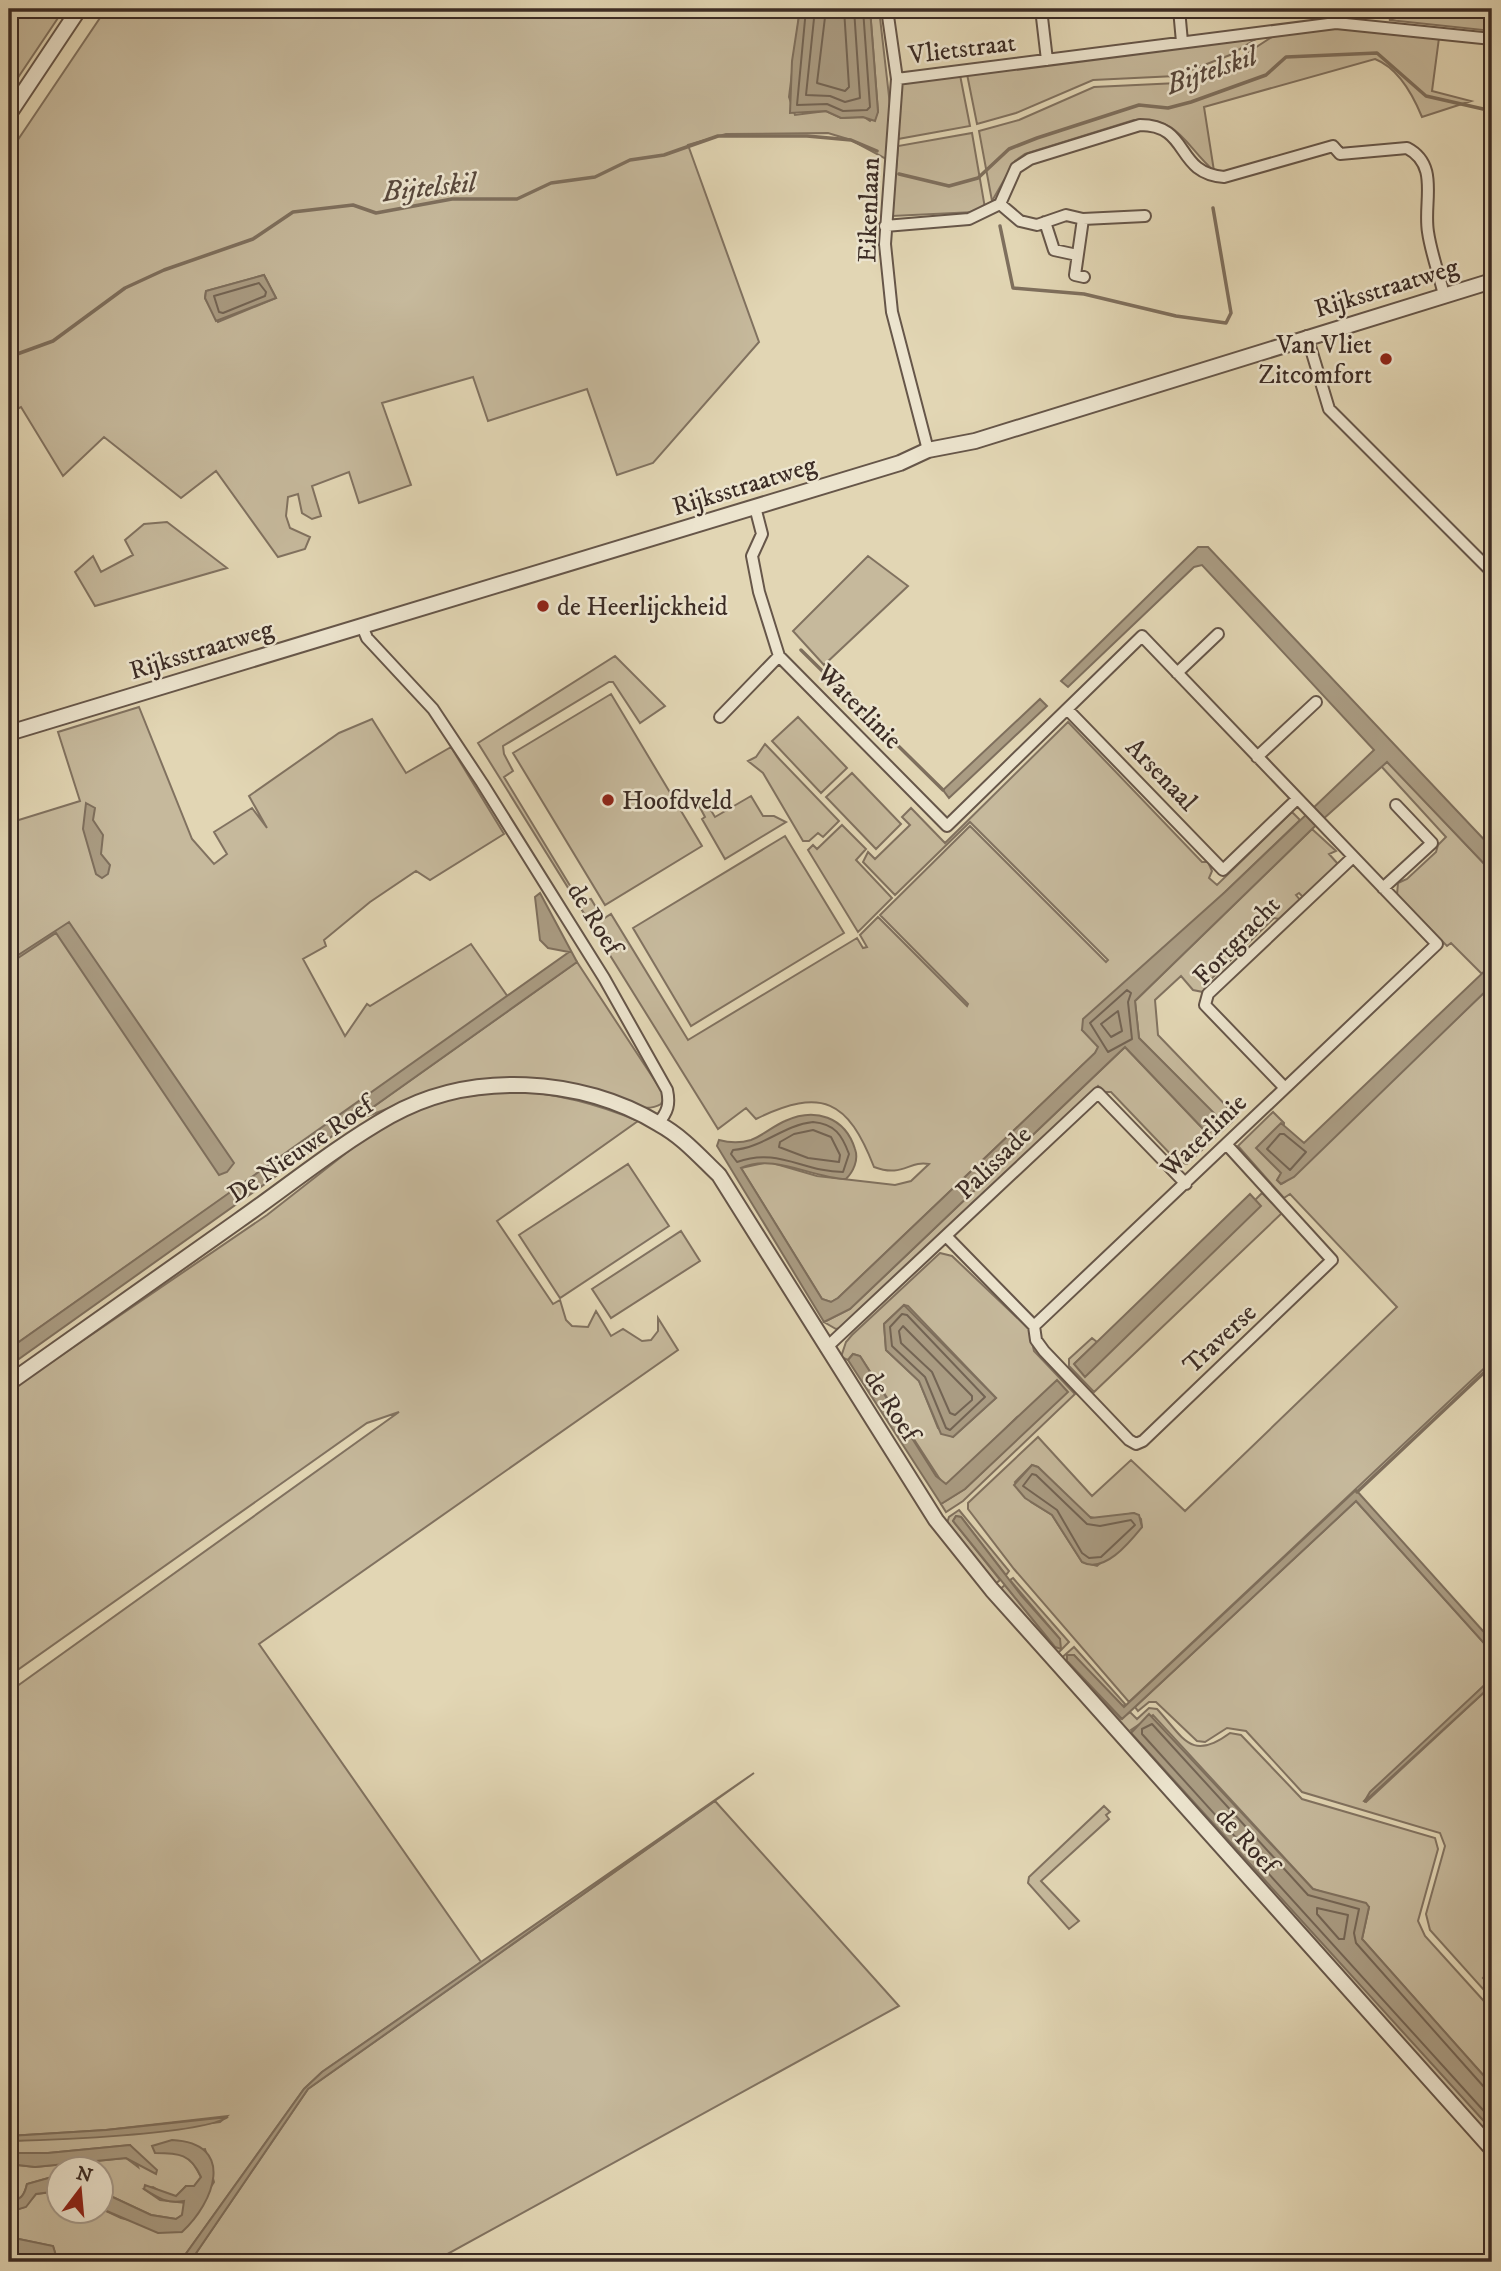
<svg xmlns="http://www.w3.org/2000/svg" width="1501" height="2271" font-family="'IM FELL DW Pica',serif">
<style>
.green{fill:#c6b99c;stroke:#817260;stroke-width:2;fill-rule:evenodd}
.water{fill:#aa9c83;stroke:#7e6f5d;stroke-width:2}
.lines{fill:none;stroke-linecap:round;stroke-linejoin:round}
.shore{stroke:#736454;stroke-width:2}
.stream{stroke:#7e6f5d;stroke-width:3.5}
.minor-casing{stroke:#665649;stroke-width:14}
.tertiary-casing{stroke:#665649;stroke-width:18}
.minor{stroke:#ece4ce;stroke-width:10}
.tertiary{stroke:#ece4ce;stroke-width:14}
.poi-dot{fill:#8f2418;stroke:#ece4ce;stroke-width:2.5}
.labels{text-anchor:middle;stroke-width:5;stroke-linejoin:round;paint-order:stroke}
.street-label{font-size:26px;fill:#3c2c25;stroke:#ece4ce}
.poi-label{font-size:26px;fill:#3c2c25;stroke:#ece4ce;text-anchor:start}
.water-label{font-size:28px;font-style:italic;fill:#58483c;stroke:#ece4ce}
</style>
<rect width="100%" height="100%" fill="#e2d6b4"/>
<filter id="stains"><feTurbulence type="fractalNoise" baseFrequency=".00286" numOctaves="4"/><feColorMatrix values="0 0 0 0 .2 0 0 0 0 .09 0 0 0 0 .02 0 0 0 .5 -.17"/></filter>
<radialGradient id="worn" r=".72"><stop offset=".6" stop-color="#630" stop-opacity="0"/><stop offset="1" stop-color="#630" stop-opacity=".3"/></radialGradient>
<path class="green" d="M9 9H64L9 91Z
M106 9H800L789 97 795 115 826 111 841 118 864 117 870 121 878 112 870 9H879L890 105 886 159 851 140 828 133 726 134 688 145 759 342 653 463 617 475 587 389 488 421 473 377 382 403 411 485 359 503 349 472 312 486 321 516 312 519 302 513 298 494 288 497 286 516 290 528 310 537 305 549 278 557 216 471 181 498 104 437 63 476 21 407 9 413V153ZM264 275 276 298 218 322 205 298 206 291Z
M1429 9 1492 10V31L1389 20Z
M1344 27 1439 38 1432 91 1471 101 1422 117C1413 95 1398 68 1375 59L1204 107 1214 171C1185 146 1179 116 1134 120L1025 154 1015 161 992 201 979 131 1019 120 1094 87 1178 83 1233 62 1275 35Z
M1261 36 1230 55 1176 76 1093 80 1016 113 977 124 967 74Z
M960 75 970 126 898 139V83Z
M972 133 985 208 975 212 892 216 898 146Z
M167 522 227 568 95 606 75 572 93 556 101 572 133 555 125 540 144 524Z
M868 556 908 586 824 665 793 631Z
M615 656 665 706 640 723 613 682H609L503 746 504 754 513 771 504 777 580 902 591 899 603 919 611 914 688 1040 857 938 863 948 867 947 860 935 878 917 967 1006 968 1004 880 915 970 826 1106 962 1108 960 970 822 895 895 863 862 868 852 875 859 910 825 902 817 911 808 945 843 1068 722 1202 862H1208L1212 871 1209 878 1217 885 1292 812 1300 820 1082 1030 1099 1047 1095 1053 838 1298 831 1302 822 1299 741 1168 769 1162 817 1176 895 1185 911 1181 929 1164C909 1160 903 1178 874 1167 848 1100 822 1087 756 1119L746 1108 718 1129 478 743Z
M611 694 702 846 605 905 513 753Z
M139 707 192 839 214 864 227 854 214 832 252 808 267 828 249 796 339 733 372 719 406 773 451 747 504 834 430 880 416 871 370 902 324 940 326 946 303 959 345 1036 367 1004 370 1006 471 944 508 997 9 1349V823L80 801 58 732Z
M798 717 847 768 821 793 772 741Z
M765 744 839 821 823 837 818 833 809 841H803L763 773 748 761 756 757Z
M1387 761 1492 872V964L1482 974 1451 943 1447 946 1397 895 1398 883 1407 879 1436 852 1438 845 1446 837 1381 766Z
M852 773 901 824 876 849 826 797Z
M751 796 763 816H774L786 822 725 859 702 819 705 817 697 802 704 799 715 817Z
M842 825 866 849 856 860 892 898 858 932 808 850 813 845 817 849Z
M1312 829 1336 851 1329 854 1338 864 1303 897 1299 893 1296 895 1300 900 1279 919 1274 918 1208 982 1203 992 1193 990 1181 976 1155 1000 1158 1035 1237 1117 1187 1164 1178 1162 1111 1092H1104L1098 1086 845 1327 836 1329 824 1322 850 1309 1125 1047 1207 1133 1220 1127V1120L1139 1038 1135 1001Z
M785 836 844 933 691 1026 633 928Z
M577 962 665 1096 661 1104C638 1119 586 1086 559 1082 512 1075 460 1078 416 1097 395 1105 378 1114 356 1119Z
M1492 985V1361L1129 1702 1014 1569 968 1509V1503L1038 1437 1092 1496 1131 1460 1185 1511 1397 1307 1290 1194 1284 1198 1238 1146 1273 1112 1284 1123 1281 1174 1277 1180 1281 1184 1285 1182ZM1032 1465 1038 1467 1086 1516 1099 1519 1134 1513 1141 1519 1142 1527 1097 1566 1082 1562 1052 1515 1031 1502 1015 1482Z
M513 1090C561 1095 594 1103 638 1121L497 1221 553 1304 560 1300 566 1320 572 1326 588 1327 596 1311 611 1336 623 1329 642 1341 651 1340 658 1331V1318L678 1350 259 1644 481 1962 322 2072 304 2089 180 2262H101L75 2256 70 2262 57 2259 53 2246 9 2237V2212L25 2207 36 2194 59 2191 60 2212H102V2209L121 2218 181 2232 214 2182 205 2149 174 2153C190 2155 194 2164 201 2177L194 2186H186L177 2196H168L153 2187 144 2189 160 2200 186 2203 182 2215 176 2219 151 2215 102 2192V2170H60L59 2175 27 2184C24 2197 21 2199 9 2202V2164L35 2167 126 2158 138 2167 130 2145 48 2153H9V2141L118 2134 220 2122 227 2116 106 2130 9 2136V1692L399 1412 367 1423 9 1676V1391L267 1215 373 1132 405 1114 441 1100Z
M628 1164 669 1226 560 1298 519 1235Z
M1262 1193 1282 1213 1094 1392 1069 1366V1359L1092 1338 1097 1342 1074 1364 1260 1206 1255 1200Z
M681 1231 700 1261 611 1318 592 1289Z
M940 1253 952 1256 1029 1329 1034 1351 1075 1394 963 1501 946 1512 941 1504 965 1489 1067 1391 1017 1417 949 1484H943L860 1356 853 1354 848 1360 841 1357 846 1342 852 1335ZM904 1305 908 1306 996 1398 953 1437 938 1428 919 1381 886 1350 884 1324Z
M1356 1501 1492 1652V1678L1364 1801 1366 1802 1492 1685V1968L1483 1978 1488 1983 1492 1979V1999L1430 1930 1426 1914 1445 1846 1440 1833 1302 1792 1246 1731 1227 1728 1205 1742 1197 1741 1156 1702H1149L1138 1711 1135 1707Z
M959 1510 1009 1571 1006 1575 961 1517 956 1516 953 1521 1000 1580 994 1585 947 1523 949 1517Z
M1013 1578 1069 1642 1057 1654 999 1590 1005 1585 1055 1647 1060 1639 1010 1580Z
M1074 1647 1126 1705 1120 1706 1074 1655 1067 1656V1661L1121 1719 1130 1712 1137 1719 1149 1708 1157 1709C1184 1738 1191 1762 1230 1733L1241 1735 1302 1799 1435 1838 1438 1849 1418 1921 1425 1936 1492 2010V2085L1362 1939 1369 1907 1313 1889 1153 1715 1131 1730 1492 2130V2140L1059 1660Z
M715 1801 899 2006 433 2262H190L308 2089Z
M1104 1806 1110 1812 1106 1815 1109 1819 1041 1881 1079 1921 1069 1929 1028 1883 1029 1877Z"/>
<path class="water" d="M800 9H870L878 112 875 121 863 117 841 118 826 111 790 113 792 61Z
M264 275 276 298 216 321 205 298 206 291Z
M1198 547H1208L1492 848V872L1387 762 1312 829 1135 1001 1139 1038 1221 1120 1220 1127 1207 1133 1125 1047 850 1309 824 1322 717 1146 719 1140C730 1143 741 1143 751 1140 764 1135 773 1126 785 1121 815 1107 845 1117 855 1149 859 1160 853 1172 846 1179 811 1178 775 1153 741 1168L822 1299 831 1302 838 1298 1095 1053 1098 1047 1082 1030 1083 1019 1225 892 1374 750 1202 565 1194 567 1068 687 1061 681Z
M1040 699 1047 706 949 798 943 790Z
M86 803 95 808 93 820 103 835 101 854 110 865 108 874 102 878 96 874 83 829Z
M540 893 577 962 9 1366V1349L569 952 548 948 540 940 535 897Z
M69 922 234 1163 227 1172 219 1175 56 933 9 964V961Z
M1492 964V985L1294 1177 1281 1184 1277 1180 1281 1173 1256 1148 1281 1123 1304 1143Z
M1250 1194 1261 1206 1085 1377 1074 1364Z
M904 1305 996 1398 953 1437 941 1434 919 1381 886 1350 884 1324Z
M853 1354 860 1356 936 1476 946 1484 1057 1380 1068 1392 965 1489 941 1504 848 1360Z
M1032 1465 1038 1467 1091 1518 1134 1513 1139 1515 1142 1527C1129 1543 1104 1574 1082 1562L1052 1515 1025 1498 1014 1485Z
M1356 1490 1492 1641V1652L1356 1501 1122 1719 1067 1661V1655H1074L1124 1707Z
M956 1516 961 1517 1021 1595 1060 1639 1061 1649 1055 1647 953 1521Z
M1492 1678V1685L1364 1802 1370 1792Z
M1149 1714 1313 1889 1366 1903 1369 1907 1362 1939 1492 2085V2130L1131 1733Z
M754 1773 308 2089 190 2262H180L304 2089 322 2072Z
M228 2117C200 2135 49 2140 9 2141V2136L106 2130Z
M172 2140C237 2143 214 2203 182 2232L158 2233 102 2209V2192L151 2215 176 2219 182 2215 184 2201C167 2204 158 2198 144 2189L145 2185 176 2196 186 2186H194L201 2177C191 2154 179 2153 155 2153L152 2146Z
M130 2145 157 2170 156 2174 126 2158 35 2167 9 2164V2153H48Z
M59 2175V2191L36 2194 26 2207 9 2212V2202C21 2199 24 2197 27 2184Z
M9 2237 53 2246 57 2259 67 2262H9Z"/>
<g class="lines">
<path class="shore" d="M806 9 797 105 827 104 843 111 867 110 870 107 863 9
M815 9 806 95 830 96 845 102 860 98 854 9
M826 9 817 83 845 91 849 87 844 9
M259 283 266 292 265 296 223 313 219 312 214 296Z
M1127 990 1131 993 1128 1002 1132 1039 1108 1052 1090 1023Z
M1118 1011 1122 1031 1111 1037 1101 1024Z
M813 1122C835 1124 842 1135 849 1154L843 1172C803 1172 778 1147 737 1162L731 1154 733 1150C763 1148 783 1125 813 1122Z
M813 1130 831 1137 840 1155 839 1162 808 1158 779 1147 780 1142 794 1134Z
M1280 1134H1284L1306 1152 1290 1170 1267 1149Z
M902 1314 907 1315 985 1397 950 1430 946 1428 925 1377 892 1346 890 1327Z
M903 1326 972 1396V1400L955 1415 950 1413 932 1372 901 1343 899 1331Z
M1032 1474 1036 1475 1087 1524 1100 1526 1131 1520 1135 1525 1101 1557 1089 1558 1082 1553 1057 1510 1023 1486Z
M1317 1908 1348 1915 1344 1939H1339L1317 1914Z
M1492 2089 1484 2087 1356 1943 1354 1933 1359 1909 1308 1895 1152 1724 1142 1729V1734L1492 2120"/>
<path class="stream" d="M899 174 949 186 978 178 1009 149 1037 138 1139 105 1168 108 1191 102 1266 75 1286 57 1377 53 1426 96 1492 111
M1000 226 1013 288 1084 294 1176 316 1226 323 1231 313 1213 208
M9 357 53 341 125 288 164 270 253 239 293 212 353 205 376 213 452 199H517L551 183 595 177 630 160 664 155 718 136H807L851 140 877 151
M801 650 943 790
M1357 1492 1492 1365"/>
<g class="minor-casing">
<path id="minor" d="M887 9 897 79 885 244 892 312 928 450
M1041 9 1047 60
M1179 9 1182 42
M1336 23 1337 9
M897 79 1336 23 1492 39
M1000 204 1020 221 1037 225 1066 215 1083 219 1145 216
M1083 219 1075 275 1084 277
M1045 222 1054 250 1077 255
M885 226 969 219 1000 204 1016 168 1030 159 1140 125C1191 125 1174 173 1224 177L1333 146 1340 154 1407 148C1440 165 1423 202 1428 232 1431 253 1439 274 1444 295
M1307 336 1329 409 1492 572
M362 626 367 638 433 709 482 783 604 978 667 1090C670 1104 668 1112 658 1123
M779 656 947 826 1142 636 1437 944 1034 1326 947 1237
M1177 673 1218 634
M1067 709 1223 870 1297 799
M720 717 779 656 759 592 752 556 762 534 755 507
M1257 757 1316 702
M1383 888 1432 843 1396 805
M1285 1088 1205 1005 1208 994 1353 857
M1034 1326 1036 1340 1044 1351 1129 1440 1136 1444 1143 1441 1332 1260 1227 1145
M826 1348 1098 1093 1186 1184"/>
</g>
<g class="tertiary-casing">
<path id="tertiary" d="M9 114 79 9
M9 733 900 463 928 450 975 441 1492 281
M9 1383C85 1329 161 1275 238 1221 288 1186 337 1146 390 1116 471 1070 581 1077 659 1124 683 1137 700 1157 719 1175L936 1520 992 1590 1492 2149"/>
</g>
<use href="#minor" class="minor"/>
<use href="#tertiary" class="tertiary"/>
</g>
<g class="poi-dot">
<circle cx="1386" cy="359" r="7"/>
<circle cx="543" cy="606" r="7"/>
<circle cx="608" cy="800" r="7"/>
</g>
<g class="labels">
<g class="street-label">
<text transform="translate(962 48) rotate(-7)" y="9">Vlietstraat</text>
<text transform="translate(868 210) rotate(-88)" y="9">Eikenlaan</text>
<text transform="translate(1386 287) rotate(-17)" y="9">Rijksstraatweg</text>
<text transform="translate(744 485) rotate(-17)" y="9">Rijksstraatweg</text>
<text transform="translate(201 649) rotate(-17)" y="9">Rijksstraatweg</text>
<text transform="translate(860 706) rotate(45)" y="9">Waterlinie</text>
<text transform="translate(1162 774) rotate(46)" y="9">Arsenaal</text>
<text transform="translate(595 918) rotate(58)" y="9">de Roef</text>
<text transform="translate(1236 940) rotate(-46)" y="9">Fortgracht</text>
<text transform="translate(1203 1135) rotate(-44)" y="9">Waterlinie</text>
<text transform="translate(300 1149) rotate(-34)" y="9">De Nieuwe Roef</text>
<text transform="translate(993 1162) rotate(-44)" y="9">Palissade</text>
<text transform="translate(1219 1338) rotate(-43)" y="9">Traverse</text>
<text transform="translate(892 1405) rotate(57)" y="9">de Roef</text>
<text transform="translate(1247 1840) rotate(48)" y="9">de Roef</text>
</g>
<g class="poi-label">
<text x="1372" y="353" text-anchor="end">Van Vliet<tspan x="1372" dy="30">Zitcomfort</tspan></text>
<text x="557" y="615">de Heerlijckheid</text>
<text x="622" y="809">Hoofdveld</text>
</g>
<g class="water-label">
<text transform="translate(1211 69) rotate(-19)" y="10">Bijtelskil</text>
<text transform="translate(429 186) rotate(-6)" y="10">Bijtelskil</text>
</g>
</g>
<rect width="1501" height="2271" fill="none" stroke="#e2d6b4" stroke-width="35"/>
<rect x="10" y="10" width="1480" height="2250" fill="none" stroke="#3c2c25" stroke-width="3.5"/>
<rect x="18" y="18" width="1466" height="2236" fill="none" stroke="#3c2c25" stroke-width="2"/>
<g transform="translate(80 2190) rotate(16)"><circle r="33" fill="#ece4ce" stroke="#a69a8a" stroke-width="2"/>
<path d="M0-5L12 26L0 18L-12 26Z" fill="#8f2418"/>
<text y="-10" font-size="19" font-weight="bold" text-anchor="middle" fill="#3c2c25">N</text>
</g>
<rect width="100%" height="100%" filter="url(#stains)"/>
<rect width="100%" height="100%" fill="url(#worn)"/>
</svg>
